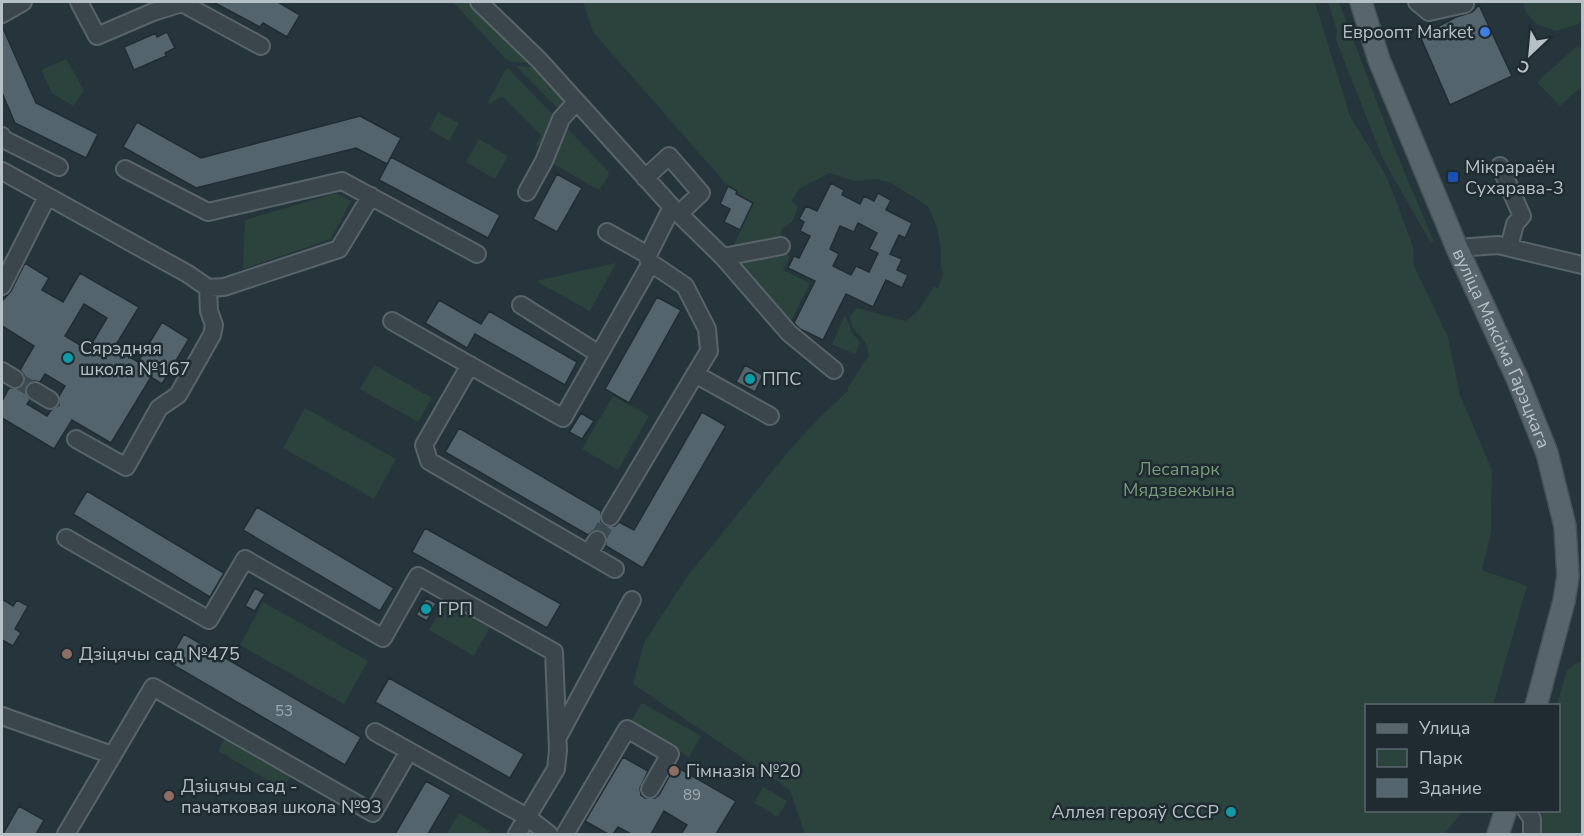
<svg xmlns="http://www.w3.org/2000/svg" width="1584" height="836" font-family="'Nunito Sans',sans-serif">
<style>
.green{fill:#2c423d}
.building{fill:#54646c;stroke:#212d33;stroke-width:1.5;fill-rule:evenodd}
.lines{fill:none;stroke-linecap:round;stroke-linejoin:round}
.minor-tunnel{stroke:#3c4a51;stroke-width:16;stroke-dasharray:16 8;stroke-linecap:butt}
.minor-casing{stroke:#58646a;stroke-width:20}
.major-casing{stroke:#465258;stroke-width:24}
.minor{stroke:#3a464c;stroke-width:16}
.major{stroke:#58656c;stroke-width:21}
.shop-dot{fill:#3f7fe0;stroke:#1f2b31;stroke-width:2}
.transit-dot{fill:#1a4fb4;stroke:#1f2b31;stroke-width:2}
.culture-dot{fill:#0f9aa8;stroke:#1f2b31;stroke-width:2}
.education-dot{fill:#8d6e63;stroke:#1f2b31;stroke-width:2}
.labels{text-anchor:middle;stroke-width:5;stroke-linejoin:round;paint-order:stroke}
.number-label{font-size:15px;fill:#9eaab0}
.poi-label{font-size:18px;fill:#b6c1c7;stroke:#1f2b31;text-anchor:start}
.street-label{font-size:18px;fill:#b6c1c7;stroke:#1f2b31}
.park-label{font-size:18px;fill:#769b76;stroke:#1f2b31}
</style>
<rect width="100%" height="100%" fill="#26353c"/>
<path class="green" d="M453 2H468L530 63 513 62 505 58Z
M583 2H1315L1350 116 1384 172 1394 195 1413 247 1414 266 1448 337 1460 395 1492 470 1491 532 1482 570 1527 586 1493 705 1366 706V810L1463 811 1444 834H805L790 790 633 684 644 643 686 578 787 453 818 419 848 391V387L869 355C868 351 867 347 866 344 861 333 851 332 850 316L857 308 905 321C919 313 926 300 933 287L938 288 943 275 941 266V250L937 227 928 206 891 183 876 179 855 181 829 173 799 189 792 201 798 207 792 222 782 229 780 241 733 247 753 203 738 195 737 191 728 186 593 32Z
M1328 2H1339L1394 147 1434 242 1431 243 1383 159 1336 40 1337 31Z
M1523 2H1582V21L1579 24 1556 31 1536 24 1526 12Z
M1578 45 1582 50V86L1560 106 1537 82Z
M66 59 84 90 73 106 52 93 41 70Z
M516 66 533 67 565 102 560 111Z
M508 68 555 117 538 147 536 145 541 135 502 96 490 104 488 102 506 69Z
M438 112 459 123 449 141 429 129Z
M568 129 608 171 609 174 599 190 550 162V159Z
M479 139 508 156 495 179 466 162Z
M336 193 351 201 331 239 243 269 245 220Z
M779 250 790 256 783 270 810 283 790 323 737 259Z
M616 263 590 311 536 281Z
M845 315 852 333 860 342 855 354 832 344Z
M374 365 432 398 418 422 360 389Z
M613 396 649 416 618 470 582 449Z
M305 408 396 459 374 499 283 448Z
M446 601 490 627 474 656 429 630Z
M263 602 368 661 344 704 240 645Z
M1582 660V834H1539L1541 821 1533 811 1558 810V706L1557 705 1567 670Z
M642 703 701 736 689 757 630 723Z
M225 738 291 776 283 789 218 751Z
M763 787 787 801 778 817 754 803Z
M459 813 490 831 487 834H447Z"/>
<path class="building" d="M213 2H278L300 15 287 37 263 23 260 27Z
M1479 5 1512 76 1450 105 1420 36 1456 17 1472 12Z
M2 26 36 103 98 134 86 158 15 123 2 93Z
M167 32 175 48 165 53 166 56 134 70 124 47 156 33 157 37Z
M360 116 401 138 387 164 356 148 196 188 123 147 137 122 201 158Z
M391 157 500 215 488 238 379 180Z
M557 174 582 188 557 232 533 219Z
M831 183 844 190 842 195 860 204 864 196 874 201 878 193 891 200 886 210 912 223 905 238 899 235 890 254 902 259 897 270 908 275 902 288 886 280 873 307 846 294 823 340 800 329 794 323 815 281 788 268 794 256 799 258 810 236 800 231 804 222 799 219 806 206 817 211ZM858 223 877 233 869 249 878 253 869 272 856 266 851 275 833 266 839 254 830 249 840 226 854 232Z
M728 186 737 191 736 194 753 203 740 230 724 222 730 209 720 204Z
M25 263 49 278 42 290 63 302 80 273 139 307 114 348 138 362 162 322 189 339 162 384 151 377 111 443 72 420 54 449 2 418V401L9 388H19L24 384V375L20 370 34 346 2 326V301L11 291ZM84 304 107 318 88 350 65 336ZM45 374 65 386 59 396V405L51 410 47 416 27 404 30 400 25 391 29 382 35 381 40 382Z
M657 297 681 310 629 403 605 389Z
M439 300 481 324 489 311 577 362 565 385 475 334 467 348 425 323Z
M745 365 763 375 755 392 736 382Z
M702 412 726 426 643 568 606 546V536L602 531H593L588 535 445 452 459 428 601 511V522L605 526H615L619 522 634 530Z
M581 413 594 421 582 439 569 432Z
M87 491 224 573 210 597 73 514Z
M257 507 394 588 380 611 243 530Z
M425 528 561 604 547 628 412 552Z
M255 588 265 594 255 611 245 606Z
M426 598 436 603 427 621 416 615Z
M2 599 13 606 17 600 28 606 15 629 21 633 13 646 2 640Z
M184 634 361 737 345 765 168 662Z
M389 678 524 754 510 778 375 702Z
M623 757 648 771 640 788 641 795 645 798H655L659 795 675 766 736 801 716 834H681L687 825 664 811 651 834H631L618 827 613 834H608L585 821Z
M426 781 451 795 428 834H395Z
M19 806 44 820 36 834H3Z"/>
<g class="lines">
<path class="minor-tunnel" d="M15 379 35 391
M597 540 610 517"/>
<g class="minor-casing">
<path id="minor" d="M79 2 97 36 153 12 182 3 261 46
M479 2 539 60 672 207 723 257 789 333 834 370
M1417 2 1429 12 1465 4
M2 14 23 2
M2 136 3 139 59 167
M1500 166 1522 216 1515 224 1509 247
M125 169 208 212 342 181 477 254
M2 171 188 274 208 288 224 287 339 249 371 196
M645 178 669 156 701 193 679 214
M527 192 544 161 561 119 576 102
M607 232 648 255
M1457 248 1498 245 1582 265
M723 257 781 246
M2 286 47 197
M521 305 599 354
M392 321 563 418 651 263 648 259V255L672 207
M470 365 424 445 429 461 615 569
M2 371 15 379
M695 374 770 416
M35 391 50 400
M76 439 126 467 159 408 178 395 212 335 214 325 209 311 208 288
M610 517 709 351 707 329 685 286 651 263
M66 538 209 620 245 559 383 638 418 576 554 652 558 750 556 769 517 834
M589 553 597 540
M2 716 112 755
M375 732 527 817 549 834
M558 737 632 600
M1526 810 1532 819V834
M66 834 153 687 373 813 409 751
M565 834 627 729 670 754 650 789"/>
</g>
<g class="major-casing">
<g id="major">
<path id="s1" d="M1361 2 1379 60 1457 248 1517 378 1547 453 1565 526 1568 576 1564 601 1536 706"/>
<path d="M1498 834 1506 810"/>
</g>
</g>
<use href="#minor" class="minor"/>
<use href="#major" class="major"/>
</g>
<circle class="shop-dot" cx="1485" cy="32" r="6"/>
<rect class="transit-dot" x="1447" y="171" width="12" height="12" rx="3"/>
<g class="culture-dot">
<circle cx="68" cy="358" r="6"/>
<circle cx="750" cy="379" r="6"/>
<circle cx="426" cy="609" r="6"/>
<circle cx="1231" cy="812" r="6"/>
</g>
<g class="education-dot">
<circle cx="67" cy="654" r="6"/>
<circle cx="674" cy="771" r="6"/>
<circle cx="169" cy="796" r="6"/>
</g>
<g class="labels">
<g class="number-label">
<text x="284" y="716">53</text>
<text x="692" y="800">89</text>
</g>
<g class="poi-label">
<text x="1473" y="38" text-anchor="end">Евроопт Market</text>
<text x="1465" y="173">Мікрараён<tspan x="1465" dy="21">Сухарава-3</tspan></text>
<text x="80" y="354">Сярэдняя<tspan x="80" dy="21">школа №167</tspan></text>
<text x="762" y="385">ППС</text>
<text x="438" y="615">ГРП</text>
<text x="79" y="660">Дзіцячы сад №475</text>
<text x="686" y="777">Гімназія №20</text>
<text x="181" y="792">Дзіцячы сад -<tspan x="181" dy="21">пачатковая школа №93</tspan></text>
<text x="1219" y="818" text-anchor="end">Аллея герояў СССР</text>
</g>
<g class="street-label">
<text dy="6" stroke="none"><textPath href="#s1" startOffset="374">вуліца Максіма Гарэцкага</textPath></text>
</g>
<g class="park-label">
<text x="1179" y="475">Лесапарк<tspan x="1179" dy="21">Мядзвежына</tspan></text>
</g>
</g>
<rect width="1584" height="836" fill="none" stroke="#b6c1c7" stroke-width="6"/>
<rect x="1365" y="704" width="195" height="108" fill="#1f2b31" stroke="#5b676d" stroke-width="1.5"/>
<rect x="1377" y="724" width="30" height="9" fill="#58656c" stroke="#5b676d" stroke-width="1.5"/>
<text x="1419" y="734" font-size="18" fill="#b6c1c7">Улица</text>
<rect x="1377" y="749" width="30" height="18" fill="#2c423d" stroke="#5b676d" stroke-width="1.5"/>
<text x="1419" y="764" font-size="18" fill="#b6c1c7">Парк</text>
<rect x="1377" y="779" width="30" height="18" fill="#54646c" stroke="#5b676d" stroke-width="1.5"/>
<text x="1419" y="794" font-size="18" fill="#b6c1c7">Здание</text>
<g transform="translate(1530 54) rotate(206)" stroke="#1f2b31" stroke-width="4.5" paint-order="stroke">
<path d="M0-4.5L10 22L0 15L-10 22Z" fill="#b6c1c7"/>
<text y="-9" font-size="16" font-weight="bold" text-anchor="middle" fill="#b6c1c7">С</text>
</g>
</svg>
